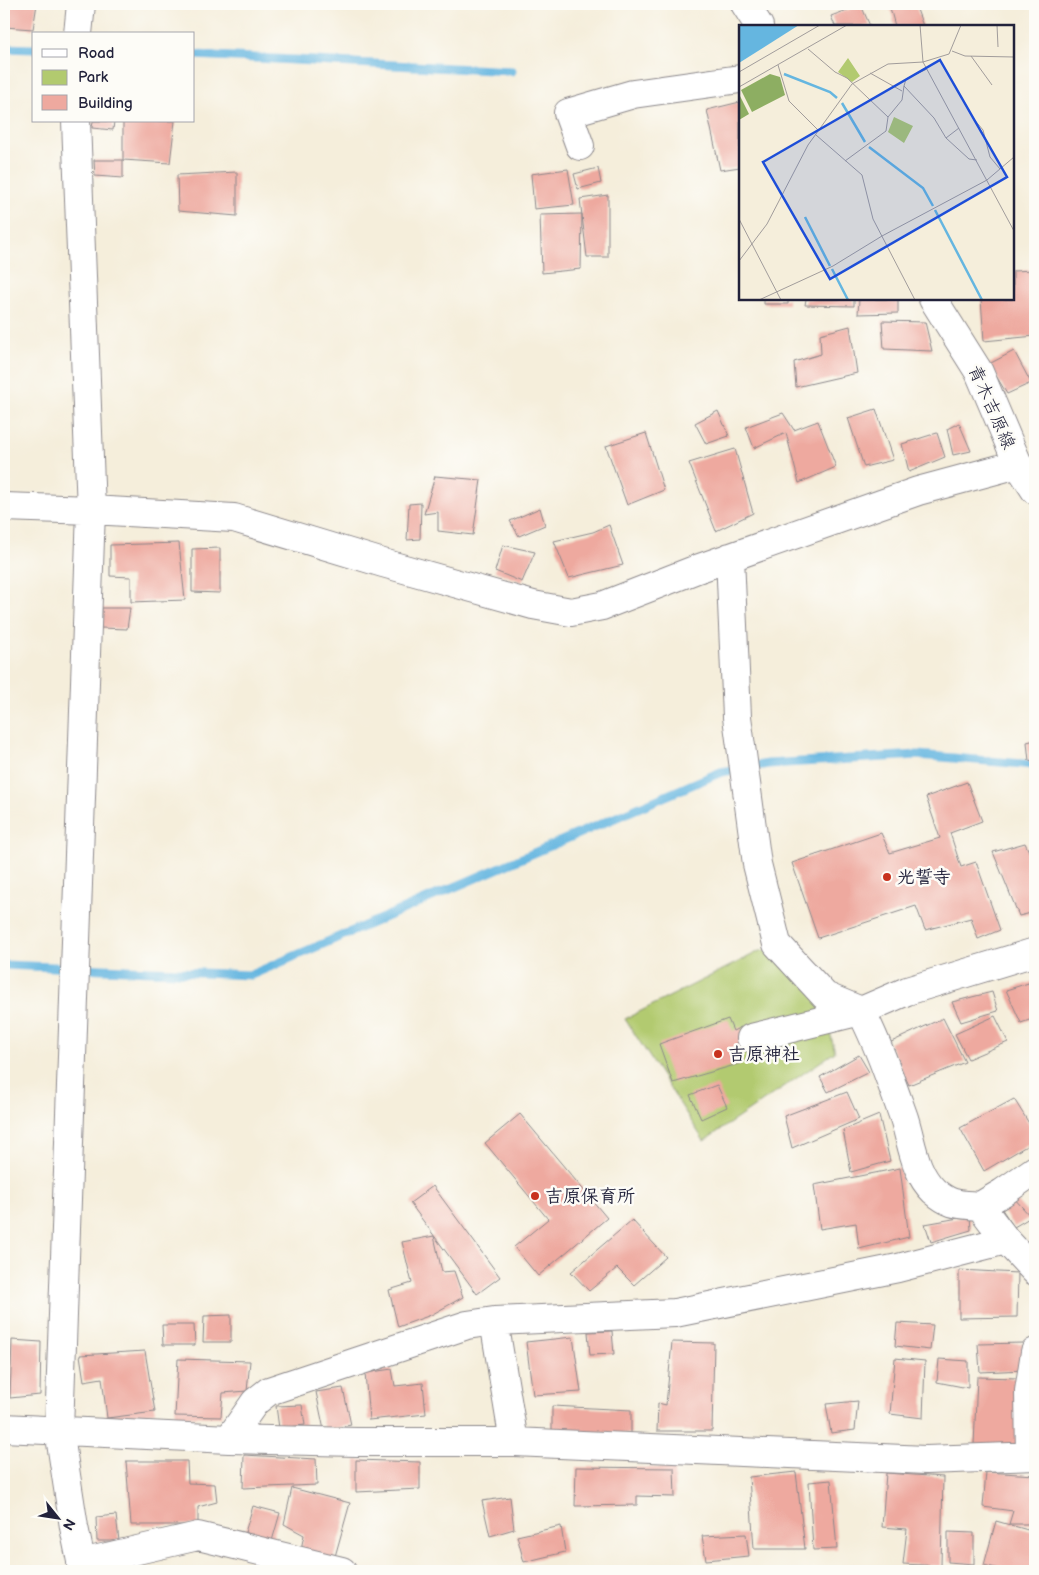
<svg xmlns="http://www.w3.org/2000/svg" width="1039" height="1575" font-family="'Balsamiq Sans','Klee One',sans-serif">
<style>
.green{fill:#b2ca6f;stroke:#6a7655}
.lines{fill:none;stroke-linecap:round;stroke-linejoin:round}
.stream{stroke:#65b6e0;stroke-width:9}
.building{fill:#eea99f}
.minor-casing{stroke:#8c888b;stroke-width:30}
.major-casing{stroke:#8c888b;stroke-width:30}
.minor{stroke:#fff;stroke-width:28}
.major{stroke:#fff;stroke-width:28}
.poi-dot{fill:#c8321e;stroke:#fdfcf7;stroke-width:2}
.labels{text-anchor:middle;stroke-width:5;stroke-linejoin:round;paint-order:stroke}
.street-label{font-size:18px;fill:#22223b;stroke:#fdfcf7}
.poi-label{font-size:18px;font-weight:bold;fill:#22223b;stroke:#fdfcf7;text-anchor:start}
.inset-river{fill:none;stroke:#65b6e0;stroke-width:2.5}
.inset-road{fill:none;stroke:#a19c9b;stroke-width:1}
.view{fill:#1d4ed8;fill-opacity:0.15;stroke:#1d4ed8;stroke-width:2.5}
.inset-edge{fill:none;stroke:#22223b;stroke-width:2.5}
</style>
<rect width="100%" height="100%" fill="#fdfcf7"/>
<filter id="ink" filterUnits="userSpaceOnUse"><feTurbulence type="fractalNoise" baseFrequency=".02" numOctaves="2"/><feDisplacementMap in="SourceGraphic" scale="10" xChannelSelector="R" yChannelSelector="G"/><feConvolveMatrix kernelMatrix="1 2 1 2 8 2 1 2 1" color-interpolation-filters="sRGB"/></filter>
<filter id="wash" filterUnits="userSpaceOnUse"><feTurbulence type="fractalNoise" baseFrequency=".0096" numOctaves="4" result="noise"/><feDisplacementMap in="SourceGraphic" scale="20" xChannelSelector="R" yChannelSelector="G"/><feGaussianBlur stdDeviation="1.12" result="paint"/><feColorMatrix in="noise" values="0 0 0 0 0 0 0 0 0 0 0 0 0 0 0 0 0 1.4 0 .05"/><feComposite in="paint" operator="in"/></filter>
<g filter="url(#wash)">
<rect width="100%" height="100%" fill="#f5eedb"/>
<path class="green" d="M771 949 823 1005 835 1052 704 1141 625 1019 760 951Z"/>
<g class="lines">
<path class="stream" d="M4 48 34 49
M194 55 512 71
M4 965 251 975 721 772 768 764 918 755 1035 765"/>
</g>
<g id="blocks">
<path class="building" d="M4 4H37L33 29 4 27Z
M889 4H915L923 26H895Z
M861 5 870 26H835L831 16Z
M740 102V167L720 170 707 110Z
M93 121H114L113 130 92 128Z
M123 121H175L170 163 123 160V178L95 176 94 160H123Z
M598 168 601 183 578 189 574 174Z
M568 169 574 205 534 209 531 174Z
M237 172V216L178 211 177 175Z
M608 195V257H587L580 199Z
M582 214 581 269 542 273 540 215Z
M1034 270 1035 336 984 341 981 299H1013V271Z
M764 299H788V304H764Z
M806 299H854V306L805 305Z
M859 299H898V313L858 314Z
M882 321 925 322 932 351 884 349Z
M850 326 857 373 796 387 794 362 821 354 820 334Z
M1014 351 1031 383 1007 394 989 364Z
M876 409 893 460 864 467 848 418Z
M718 411 729 436 706 444 695 423Z
M783 413 794 430 818 421 836 467 799 483 786 433 754 448 746 427Z
M959 423 971 451 953 455 947 429Z
M646 433 664 490 627 505 606 446Z
M937 433 945 457 909 472 902 444Z
M735 449 753 513 716 531 689 463Z
M435 476 481 480 473 535 438 531V512L424 514Z
M421 503 420 539 407 540 409 504Z
M540 508 545 525 519 536 510 521Z
M609 525 623 565 569 578 554 541 593 532Z
M179 543 185 600 131 602V577L110 576V545Z
M503 545 535 552 522 582 495 571Z
M220 548V593L192 592V549Z
M102 608H130L127 629 101 628Z
M1035 740V760L1029 761 1027 742Z
M967 782 982 821 950 833 961 867 976 862 1000 930 978 939 971 918 925 930 916 906 818 938 792 863 881 833 890 853 940 838 926 797Z
M1025 843 1034 862H1035V912L1019 916 993 852Z
M1035 981V1018L1021 1023 1006 990Z
M992 992 998 1011 961 1022 952 1002Z
M995 1016 1008 1042 968 1059 955 1034Z
M943 1018 965 1062 909 1085 889 1043Z
M728 1019 733 1031 741 1027 750 1048 742 1052V1063L673 1083 659 1044Z
M859 1055 869 1072 828 1092 820 1077Z
M717 1085 727 1107 701 1119 690 1095Z
M847 1092 859 1119 792 1148 784 1116Z
M1014 1099 1035 1133V1141L984 1171 960 1128Z
M520 1114 607 1218 538 1276 514 1247 548 1219 485 1143Z
M879 1115 890 1161 851 1172 843 1130Z
M900 1168 909 1237 859 1249 856 1223 820 1229 814 1185Z
M433 1186 500 1277 477 1294 410 1203Z
M1013 1197 1031 1217 1014 1227 999 1205Z
M970 1216 971 1230 931 1242 925 1224Z
M632 1220 666 1257 634 1285 617 1268 589 1291 571 1272Z
M434 1236 442 1272 454 1271 463 1297 431 1315 398 1327 389 1290 412 1283 402 1242Z
M959 1270 1018 1273 1017 1317 959 1318Z
M231 1315V1342H203L204 1316Z
M897 1323 933 1325 930 1350 895 1346Z
M162 1325H194L195 1345H163Z
M612 1331 614 1354 590 1355 588 1332Z
M573 1337 581 1392 533 1395 526 1342Z
M12 1340 41 1342 40 1395 10 1398Z
M672 1342 714 1343 712 1431H657L658 1403 666 1405Z
M1023 1343 1025 1370 980 1372 978 1344Z
M145 1351 155 1412 107 1418 102 1378 84 1381 80 1355Z
M895 1358 925 1361 923 1418 890 1414Z
M178 1359 250 1361 247 1391 223 1393 221 1417 175 1416Z
M939 1359 968 1361V1388L937 1382Z
M392 1369 395 1386 423 1383 426 1414 369 1420 365 1373Z
M977 1377 1018 1378 1021 1446 974 1445Z
M343 1388 351 1425 324 1430 316 1392Z
M858 1401 855 1430 831 1433 826 1404Z
M302 1405 305 1425 279 1428 276 1406Z
M552 1406 631 1410V1434L552 1431Z
M244 1455 316 1459 317 1485 243 1488Z
M356 1460 420 1462V1489L356 1492Z
M126 1461H187L188 1483 215 1484 217 1502 198 1507V1525H131Z
M576 1467 674 1468 675 1497 637 1496V1505L575 1506Z
M796 1472 805 1549H754L749 1477Z
M986 1472 1035 1475V1524H1009L1013 1511 983 1507Z
M886 1473 943 1477 941 1566 903 1564 907 1529 882 1527Z
M831 1480 837 1549 813 1550 809 1482Z
M292 1488 350 1503 334 1560 301 1549 304 1535 284 1524Z
M510 1497 514 1529 490 1536 482 1501Z
M253 1506 280 1513 270 1548 243 1539Z
M116 1515 119 1541H97L96 1517Z
M996 1521 1035 1532V1571H1007L984 1565Z
M561 1526 565 1552 524 1562 517 1536Z
M948 1532 974 1533V1564L948 1562Z
M746 1534 749 1556 706 1560 702 1536Z"/>
</g>
</g>
<g filter="url(#ink)">
<use href="#blocks" fill-opacity="0" stroke="#8c888b" stroke-width="1"/>
<g class="lines">
<g class="minor-casing">
<path id="minor" d="M78 34 81 4
M76 121 91 510 59 1430 74 1527 83 1571
M580 146 568 113 633 94 740 79
M4 507 91 510 234 518 383 563 533 605 571 612 602 606 697 569 918 491 1018 464
M730 557 737 717 757 864 777 944 825 996 861 1011 907 991 1035 952
M980 1206 1002 1193 1035 1170
M1006 1240 1035 1271
M494 1321 675 1313 898 1268 1006 1240 980 1206C959 1204 951 1206 934 1191 914 1172 912 1143 904 1118 891 1082 879 1046 861 1011L751 1038
M4 1428 229 1439 357 1442H514L926 1460 1035 1456
M229 1439 255 1402 269 1391 467 1325 494 1321 514 1442
M1030 1456 1029 1391 1035 1352
M81 1563 198 1536 342 1571"/>
</g>
<g class="major-casing">
<path id="major" d="M745 4 759 26
M933 299 979 372 1018 464 1035 490"/>
</g>
<use href="#minor" class="minor"/>
<use href="#major" class="major"/>
</g>
</g>
<g class="poi-dot">
<circle cx="887" cy="877" r="5"/>
<circle cx="718" cy="1054" r="5"/>
<circle cx="535" cy="1196" r="5"/>
</g>
<g class="labels">
<g class="street-label">
<text transform="translate(992 407) rotate(66)" y="6">青木吉原線</text>
</g>
<g class="poi-label">
<text x="897" y="883">光誓寺</text>
<text x="728" y="1060">吉原神社</text>
<text x="545" y="1202">吉原保育所</text>
</g>
</g>
<g transform="translate(739 25)">
<rect width="275" height="275" fill="#f5eedb"/>
<path d="M109 33 121 51 113 57 99 47ZM155 92 174 101 165 118 149 107Z" fill="#b2ca6f"/>
<path d="M31 49 41 52 46 70 13 87 2 65ZM0 69 10 89 0 95Z" fill="#8dae62"/>
<path d="M0 0H60L0 38Z" fill="#65b6e0"/>
<path class="inset-river" d="M45 49 91 67 98 73M103 78 126 117M130 122 184 163 194 181M196 185 243 275M66 192 91 241M93 244 109 275"/>
<path class="inset-road" d="M222 0 210 29 184 37 275 206M258 0 259 22M69 24 96 47 108 53 149 92 147 106 106 136M213 26 226 31 275 32M232 31 253 60M39 40 50 76 79 105M0 47 81 0M131 48 163 66M165 61 167 54 188 44M0 62 108 0M149 92 163 75 165 61 195 93 207 113M234 93 244 105 251 132 261 144M220 103 207 113 230 134 238 135M77 110 123 150 134 194 176 275M0 194 42 275M0 236 28 199 69 120 113 59 149 39 184 37 181 0M20 275 94 241 143 211 248 155 275 132"/>
<path class="view" d="M201 35 268 152 91 254 24 137Z"/>
<rect width="275" height="275" class="inset-edge"/>
</g>
<rect width="1039" height="1575" fill="none" stroke="#fdfcf7" stroke-width="20"/>
<rect x="32" y="32" width="162" height="90" fill="#fdfcf7" stroke="#a5a5ac"/>
<rect x="42" y="49" width="25" height="8" fill="#ffffff" stroke="#a5a5ac"/>
<text x="78" y="58" font-size="15" fill="#22223b">Road</text>
<rect x="42" y="70" width="25" height="15" fill="#b2ca6f" stroke="#a5a5ac"/>
<text x="78" y="82" font-size="15" fill="#22223b">Park</text>
<rect x="42" y="95" width="25" height="15" fill="#eea99f" stroke="#a5a5ac"/>
<text x="78" y="108" font-size="15" fill="#22223b">Building</text>
<g transform="translate(58 1518) rotate(120)" stroke="#fdfcf7" stroke-width="4" paint-order="stroke">
<path d="M0-4L9 19L0 12L-9 19Z" fill="#22223b"/>
<text y="-8" font-size="14" font-weight="bold" text-anchor="middle" fill="#22223b">N</text>
</g>
</svg>
